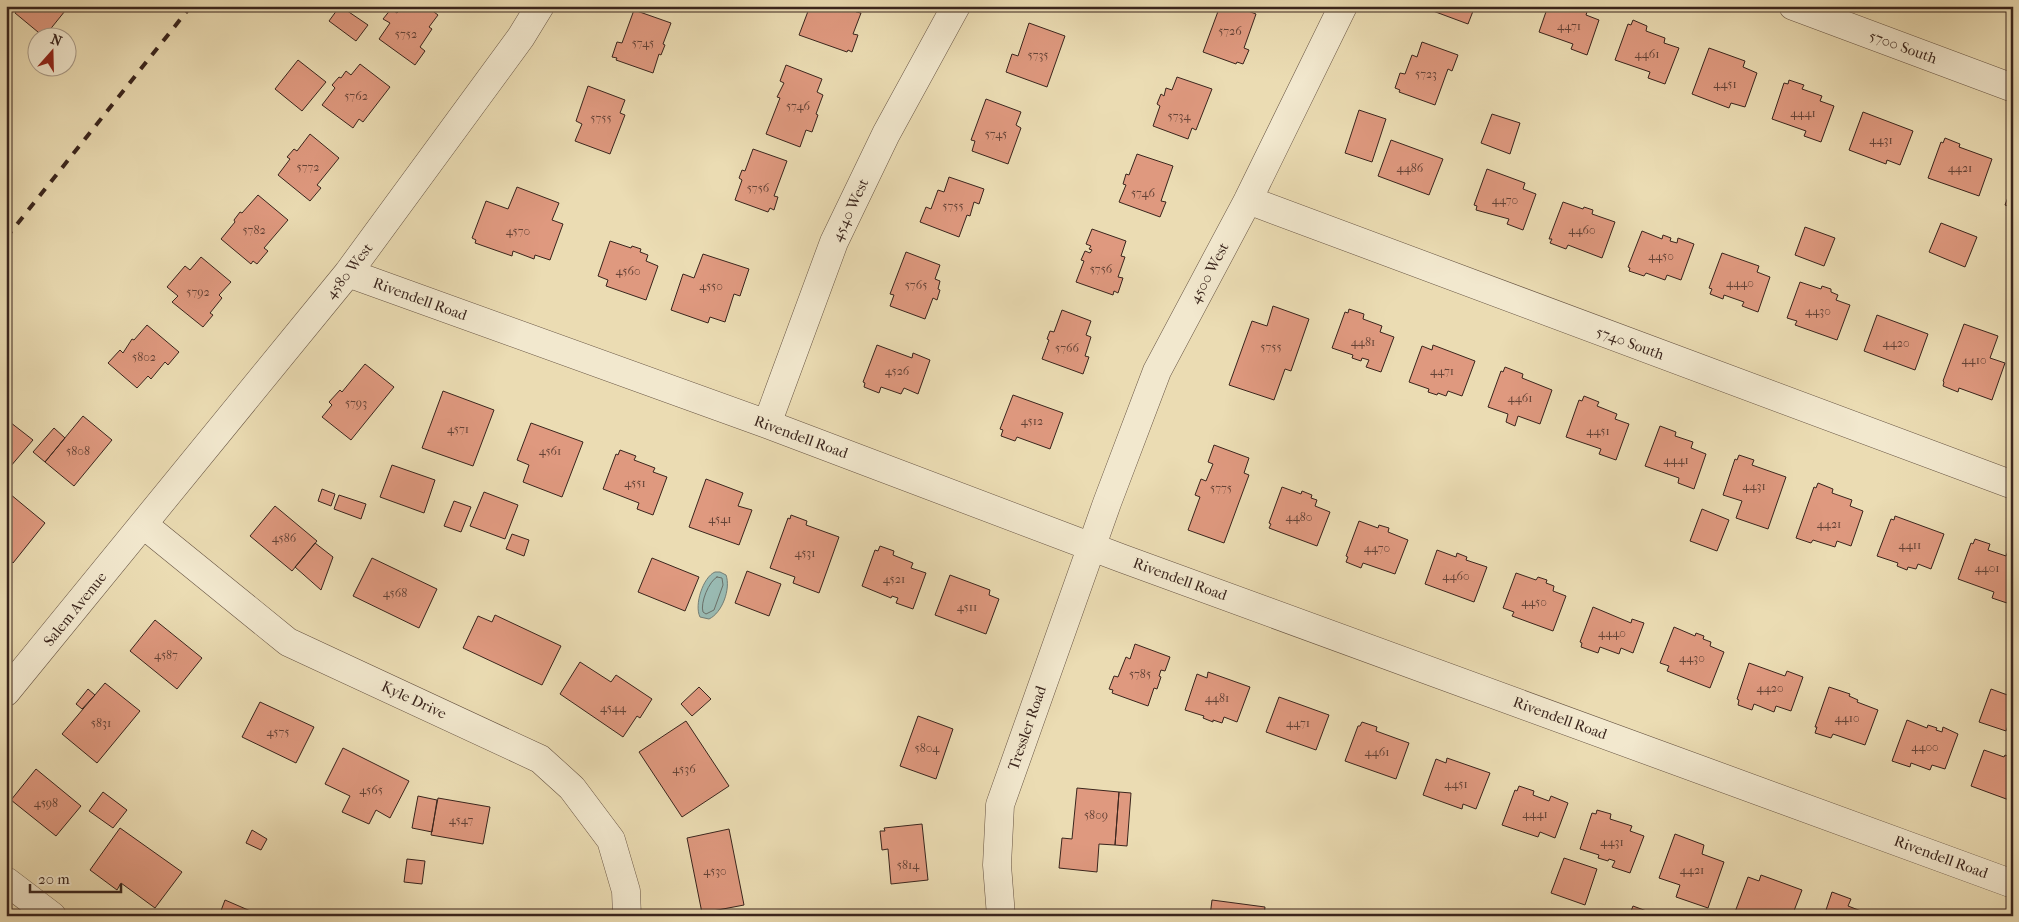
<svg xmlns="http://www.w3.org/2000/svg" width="2019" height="922" font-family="'IM FELL French Canon',serif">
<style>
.water{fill:#99bab2;stroke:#737e76}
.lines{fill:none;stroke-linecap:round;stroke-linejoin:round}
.shore{stroke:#6a7068;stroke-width:1}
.building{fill:#df997f;stroke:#3a251d}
.minor-casing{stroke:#665342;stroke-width:29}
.minor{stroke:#f2e8ce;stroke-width:28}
.rail{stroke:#3a251d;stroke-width:4;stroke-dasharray:9 9;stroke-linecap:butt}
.labels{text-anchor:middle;stroke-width:4;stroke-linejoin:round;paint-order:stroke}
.number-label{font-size:12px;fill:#634236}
.street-label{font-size:15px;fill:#3a251d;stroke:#f2e8ce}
</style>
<rect width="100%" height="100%" fill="#ebdcb3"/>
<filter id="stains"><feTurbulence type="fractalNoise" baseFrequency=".004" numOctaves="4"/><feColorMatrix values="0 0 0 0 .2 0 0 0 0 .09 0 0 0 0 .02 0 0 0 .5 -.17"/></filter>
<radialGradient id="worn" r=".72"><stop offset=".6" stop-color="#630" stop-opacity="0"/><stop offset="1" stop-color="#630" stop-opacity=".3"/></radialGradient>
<path class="water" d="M715 572H720L726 575C731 589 722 613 709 619L700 617C694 605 703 577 715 572Z"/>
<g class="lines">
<path class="shore" d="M717 577 722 578 723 585 714 610 706 614 703 612C700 603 709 581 717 577Z"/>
</g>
<path class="building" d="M20 6H69L44 37 15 13Z
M340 6 368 25 356 41 329 21Z
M396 6H426L438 15 429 27 432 29 420 47 425 51 415 65 379 39 390 23 383 19 391 9 397 13 400 10Z
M810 6H858L856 12 861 13 853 34 858 35 852 52 848 50 847 52 799 35Z
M1220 6H1235L1256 14 1244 48 1249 50 1243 64 1237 62 1236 64 1203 52Z
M1430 6H1475L1468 24 1433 11 1434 8Z
M1548 6H1580L1588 9 1586 15 1599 20 1587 55 1571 49 1573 44 1539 32Z
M634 10 671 23 663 44 665 45 661 55 659 54 653 73 616 60 617 58 612 57 617 42 622 43Z
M1633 20 1647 26 1646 31 1665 38 1664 43 1679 48 1665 84 1648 78 1650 72 1615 60 1628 24 1631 25Z
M1029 23 1065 36 1047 87 1006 72 1012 54 1018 56Z
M1422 42 1458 55 1452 71 1448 69 1435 105 1399 92 1400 90 1395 88 1400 73 1405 74 1412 55 1417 57Z
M1709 48 1745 61 1743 67 1757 73 1745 107 1731 103 1729 108 1692 94Z
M298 60 326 82 302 111 275 89Z
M360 64 390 87 363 122 359 119 353 128 322 105 335 88 332 85 339 77 341 78 346 71 351 75Z
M786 65 822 79 817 92 823 95 816 114 818 115 812 132 806 130 800 147 766 134 780 98 777 97 784 83 780 81Z
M1177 77 1212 89 1196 130 1192 128 1188 139 1153 126 1160 106 1157 104 1161 94 1164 96 1166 88 1172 90Z
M1789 80 1804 85 1802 89 1822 96 1820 101 1834 106 1821 142 1804 136 1806 131 1772 119 1784 83 1788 84Z
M588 86 625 100 620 113 625 115 610 154 575 141 582 124 576 121Z
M986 99 1021 112 1016 125 1021 128 1008 164 972 151 975 141 971 140Z
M1359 110 1386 119 1372 162 1345 153Z
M1863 112 1913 131 1900 165 1887 160 1886 164 1849 150Z
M1492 114 1520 123 1510 154 1481 143Z
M310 134 339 158 317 185 321 188 310 201 278 175 290 159 287 157 294 149 297 151Z
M1945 138 1960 144 1959 147 1992 159 1979 196 1928 178 1941 142 1943 143Z
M1391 140 1443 159 1429 195 1378 176Z
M753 149 787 161 774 196 778 197 774 210 770 208 768 212 735 200 742 180 739 178 742 170 745 171Z
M1137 154 1173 166 1161 201 1166 202 1160 217 1119 202 1126 185 1123 184 1126 174 1129 175Z
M1487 169 1525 183 1523 189 1536 194 1523 230 1507 224 1509 219 1476 210 1477 206 1474 205Z
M949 177 984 189 979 204 974 202 970 216 967 215 959 237 920 222 926 207 931 209 938 190 944 192Z
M2013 184V208L2005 205Z
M517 187 559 203 552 220 563 224 550 260 535 255 534 259 513 251 512 256 475 243 476 240 472 238 486 201 508 209Z
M258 195 288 220 264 248 268 251 257 264 253 261 251 264 221 239 235 222 234 220 240 212 242 213Z
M1563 202 1583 209 1584 207 1593 210 1592 214 1615 222 1602 258 1568 245 1566 249 1550 243 1552 239H1549Z
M1941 223 1977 237 1965 267 1929 252Z
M1805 227 1835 238 1824 266 1795 255Z
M1092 229 1126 241 1121 256 1125 257 1118 277 1123 278 1118 293 1114 291 1113 295 1076 282 1084 261 1081 260 1085 251 1090 253 1092 250 1089 249 1091 246 1086 244Z
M1642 231 1662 239 1663 235 1671 238 1670 241 1677 243 1678 238 1694 244 1681 280 1667 275 1665 280 1646 273 1644 276 1629 271 1630 268 1628 267Z
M610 241 631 248 632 246 641 249 640 252 648 255 646 261 658 266 646 300 606 286 608 280 598 276Z
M906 252 940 265 935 279 940 281 938 289 940 290 937 300 933 298 925 319 890 306 894 295 890 294Z
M1722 253 1759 266 1757 272 1770 277 1758 312 1742 306 1744 302 1724 295 1723 299 1710 294 1712 289 1709 288Z
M703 254 749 269 740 296 734 294 725 322 710 317 708 323 671 310 683 274 694 278Z
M201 257 231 282 219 295 222 298 210 313 213 315 203 327 172 302 178 296 167 287 185 266 190 270Z
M1800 282 1821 289 1822 286 1831 289V292L1838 295 1836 300 1850 305 1837 340 1795 325 1797 321 1787 318Z
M1273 306 1309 319 1291 371 1285 369 1274 400 1229 385 1252 321 1267 326Z
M1349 309 1364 314 1363 319 1382 326 1380 332 1394 337 1381 372 1366 367 1369 360 1362 358 1361 361 1352 358 1353 355 1332 348 1345 312 1348 313Z
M1062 310 1091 321 1086 335 1091 337 1085 356 1089 357 1083 374 1042 359 1049 340 1047 339 1050 331 1054 332Z
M1877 315 1928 334 1915 370 1864 351Z
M1964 324 1998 336 1990 358 2005 363 1992 400 1959 388 1958 392 1943 386 1944 382 1943 381Z
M147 325 179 352 168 365 165 362 151 379 148 376 137 388 108 363 120 350 123 353 132 339 134 340Z
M877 345 912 358 913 353 930 360 918 394 904 388 901 394 881 387 879 393 864 387 865 383 863 382Z
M1433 345 1475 361 1462 396 1448 391 1446 396 1438 393 1437 395 1428 392 1429 389 1409 382 1422 346 1432 350Z
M365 364 394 387 351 440 322 417 332 405 329 402 340 390 342 392Z
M1505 367 1523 374 1522 378 1552 390 1540 424 1518 416 1515 426 1506 422 1508 414 1488 407 1501 371 1503 372Z
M443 391 494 410 473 466 422 448Z
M1013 395 1063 413 1050 449 1017 437 1015 441 1001 436 1003 430 1000 429Z
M1584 396 1599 402 1597 406 1617 414 1615 419 1629 424 1616 460 1599 454 1601 449 1566 437 1579 400 1582 401Z
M83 416 112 440 74 486 45 462Z
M6 419 33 440 10 467 6 464Z
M531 423 583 442 562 497 523 482 529 465 517 460Z
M1660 426 1676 432 1675 436 1693 442 1691 448 1706 454 1694 489 1678 483 1679 478 1645 466Z
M54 428 65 438 45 462 33 452Z
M1214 445 1249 458 1244 473 1249 475 1224 543 1188 530 1200 497 1195 495 1201 479 1206 481 1213 464 1208 462Z
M620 450 636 456 634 460 655 468 653 472 667 477 653 515 637 509 639 503 603 489 616 454 618 455Z
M1739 455 1754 460 1752 465 1786 477 1768 529 1736 518 1742 501 1723 495 1735 459 1737 460Z
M392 465 435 480 424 513 380 497Z
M706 479 743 493 738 506 752 510 739 545 689 527Z
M1818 483 1833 489 1832 493 1852 500 1850 506 1863 511 1851 546 1837 541 1835 547 1813 540 1811 543 1796 538 1814 487 1816 488Z
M1282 487 1301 494 1302 491 1312 495 1311 498 1317 500 1315 506 1330 512 1317 546 1269 528 1271 524 1269 523Z
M322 489 335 494 331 506 318 501Z
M484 492 518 505 505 539 470 526Z
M10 494 45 523 13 563 6 557V499Z
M339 495 366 504 361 519 334 509Z
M454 501 471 507 461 532 444 526Z
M275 506 317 541 292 571 250 536Z
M1702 509 1729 520 1717 551 1690 541Z
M791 515 807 521 806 525 839 537 819 593 793 583 795 577 770 568 788 518 790 519Z
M1895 516 1944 534 1931 569 1918 564 1916 569 1908 567 1907 570 1897 566 1898 563 1877 556 1891 519 1894 520Z
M1359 521 1378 528 1379 525 1389 528 1388 532 1408 540 1395 574 1363 563 1361 568 1346 562 1348 557 1346 556Z
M512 534 529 540 524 556 506 549Z
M1975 539 1990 544 1988 550 2006 556 2008 551 2013 552V587L2007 603 1992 598 1994 592 1958 579 1971 543 1973 544Z
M315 543 333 557 321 590 295 567Z
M880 546 894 551 893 555 913 563 911 568 926 573 913 609 896 603 898 598 892 596 891 598 862 586 875 550 878 551Z
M1437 550 1456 557 1457 553 1467 557 1466 560 1487 567 1474 602 1425 584Z
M372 558 437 589 419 628 353 596Z
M652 558 699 577 685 611 638 592Z
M747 571 781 584 769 616 735 603Z
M1516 573 1536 580 1538 577 1547 580 1546 583 1554 586 1553 591 1566 596 1553 631 1512 616 1514 612 1503 608Z
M950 575 990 590 989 595 999 599 986 634 935 615Z
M1593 607 1631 623 1632 619 1644 623 1633 653 1621 648 1619 654 1600 647 1598 653 1581 647 1582 643 1580 642Z
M495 615 561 646 542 685 463 648 478 616 492 622Z
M155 620 202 658 177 689 130 651Z
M1674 627 1695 636 1696 633 1704 636 1703 639 1711 642 1710 646 1724 652 1710 688 1667 671 1669 666 1660 663Z
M1135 644 1170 657 1165 671 1161 670 1159 676 1161 677 1157 689 1154 688 1148 706 1112 693 1113 690 1109 689 1114 676 1118 677 1126 657 1130 659Z
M580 662 611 682 616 675 652 699 640 718 637 716 623 737 560 694Z
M1749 663 1785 676 1787 671 1803 677 1791 711 1776 706 1774 712 1754 704 1752 710 1738 705 1739 700 1737 699Z
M1208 672 1250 687 1237 722 1224 717 1222 723 1213 720V722L1203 718 1204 716 1185 710 1197 674 1207 678Z
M105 683 140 711 97 763 62 734Z
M699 687 711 699 692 716 681 704Z
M1829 687 1850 694 1849 696 1858 700 1857 702 1878 710 1865 745 1833 734 1831 738 1815 733 1817 727H1815Z
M88 689 95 695 82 709 76 704Z
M1991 689 2013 697V712L2006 731 1979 722Z
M1279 697 1329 715 1316 750 1266 732Z
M260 702 314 727 296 763 242 737Z
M918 716 953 729 936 779 900 766Z
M1907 720 1927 728 1928 725 1937 728 1936 730 1942 732 1943 727 1958 734 1945 769 1932 765 1930 770 1911 763 1910 767 1892 761Z
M686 721 729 786 682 817 639 752Z
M1362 722 1377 727 1376 731 1409 743 1396 779 1345 761 1358 726H1360Z
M343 748 409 781 390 818 376 810 369 824 342 812 350 796 325 784Z
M1984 750 2004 757 2005 755 2013 758V796L2011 795 2009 800 1971 786Z
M1447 758 1490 773 1476 809 1463 804 1462 809 1423 795 1436 759 1446 763Z
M36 769 81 806 56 836 11 800Z
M1519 786 1534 791 1533 795 1549 801 1551 796 1568 803 1555 838 1540 832 1538 837 1502 825 1515 790 1517 791Z
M1077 788 1119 792 1115 845 1099 844 1097 872 1059 868 1062 838 1072 839Z
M103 792 127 810 113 828 89 811Z
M1119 792 1131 793 1127 846 1115 845Z
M418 796 437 800 432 832 412 828Z
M438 798 490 807 483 844 431 835Z
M1597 810 1611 814 1610 819 1632 826 1630 831 1644 836 1630 873 1612 867 1615 861 1609 859 1608 861 1598 858 1599 855 1580 849 1592 813 1596 814Z
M922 824 928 880 891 884 888 849 882 850 880 831H885L884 828Z
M120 828 182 872 155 908 121 883 117 890 90 870Z
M729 829 744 905 702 913 687 838Z
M252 830 267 839 261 850 246 843Z
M1675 834 1704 845 1702 854 1724 862 1708 908 1676 897 1680 885 1659 878Z
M1564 858 1597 869 1585 905 1551 893Z
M407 859 425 861 422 884 404 882Z
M1761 875 1802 890 1792 916H1745L1735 912 1748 877 1759 881Z
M1832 892 1851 899 1848 906 1874 916H1824Z
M225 900 262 916H219Z
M1212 900 1265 907 1264 916H1210Z
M1633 906 1660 916H1629Z
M1129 911V916H1080Z"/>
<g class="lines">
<g class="minor-casing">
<path id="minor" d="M1793 6 2013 88
M1248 200 2013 485
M348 273 767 424 1121 558 2013 884
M767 424 834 242 886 134 956 6
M144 525 288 642 540 759 572 788 611 840 626 891 627 916
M6 692 348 273 521 37 540 6
M6 881 52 916
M1001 916 997 865 1000 805 1107 503 1157 371 1248 200 1343 6"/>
</g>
<use href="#minor" class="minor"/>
<path class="rail" d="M6 238 191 6"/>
</g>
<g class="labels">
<g class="number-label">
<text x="1569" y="30">4471</text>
<text x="1230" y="35">5726</text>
<text x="406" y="38">5752</text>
<text x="643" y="47">5745</text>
<text x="1647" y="58">4461</text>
<text x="1038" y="59">5735</text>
<text x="1426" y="78">5723</text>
<text x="1725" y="88">4451</text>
<text x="356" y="100">5762</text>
<text x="798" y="110">5746</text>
<text x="1803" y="117">4441</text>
<text x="1179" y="120">5734</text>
<text x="601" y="122">5755</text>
<text x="996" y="138">5745</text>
<text x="1881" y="144">4431</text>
<text x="308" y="171">5772</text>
<text x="1410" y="172">4486</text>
<text x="1960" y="172">4421</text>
<text x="758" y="192">5756</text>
<text x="1143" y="197">5746</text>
<text x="1505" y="204">4470</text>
<text x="953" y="210">5755</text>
<text x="254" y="234">5782</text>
<text x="1582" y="234">4460</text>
<text x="518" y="235">4570</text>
<text x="1661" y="260">4450</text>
<text x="1101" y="273">5756</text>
<text x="628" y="275">4560</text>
<text x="1740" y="287">4440</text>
<text x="916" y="289">5765</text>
<text x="711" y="290">4550</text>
<text x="198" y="296">5792</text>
<text x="1818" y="315">4430</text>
<text x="1363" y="346">4481</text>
<text x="1896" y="347">4420</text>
<text x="1271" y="351">5755</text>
<text x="1067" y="352">5766</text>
<text x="144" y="361">5802</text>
<text x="1974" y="364">4410</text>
<text x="897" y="375">4526</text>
<text x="1442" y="375">4471</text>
<text x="1520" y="402">4461</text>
<text x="356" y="407">5793</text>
<text x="1032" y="425">4512</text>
<text x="458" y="433">4571</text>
<text x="1598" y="435">4451</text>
<text x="78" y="455">5808</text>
<text x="550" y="455">4561</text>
<text x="1676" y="464">4441</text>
<text x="635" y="487">4551</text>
<text x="1754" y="490">4431</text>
<text x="1221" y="492">5775</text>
<text x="1299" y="521">4480</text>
<text x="720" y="523">4541</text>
<text x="1829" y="528">4421</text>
<text x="284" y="542">4586</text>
<text x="1910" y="549">4411</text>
<text x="1377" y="552">4470</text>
<text x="805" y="557">4531</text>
<text x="1987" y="572">4401</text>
<text x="1456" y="580">4460</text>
<text x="894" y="583">4521</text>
<text x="395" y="597">4568</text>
<text x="1534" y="606">4450</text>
<text x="967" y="611">4511</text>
<text x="1612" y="637">4440</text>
<text x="166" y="659">4587</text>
<text x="1692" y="662">4430</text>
<text x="1140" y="678">5785</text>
<text x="1770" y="692">4420</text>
<text x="1217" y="702">4481</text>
<text x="613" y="712">4544</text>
<text x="1847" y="722">4410</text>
<text x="101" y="727">5831</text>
<text x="1298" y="727">4471</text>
<text x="278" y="736">4575</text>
<text x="1925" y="751">4400</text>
<text x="927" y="752">5804</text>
<text x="1377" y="756">4461</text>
<text x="684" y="773">4536</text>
<text x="1456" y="788">4451</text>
<text x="371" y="794">4565</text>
<text x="46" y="807">4598</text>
<text x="1535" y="818">4441</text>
<text x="1096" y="819">5809</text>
<text x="461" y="824">4547</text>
<text x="1612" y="846">4431</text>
<text x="908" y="869">5814</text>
<text x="1692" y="874">4421</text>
<text x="715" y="875">4530</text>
</g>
<g class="street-label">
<text transform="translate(1903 47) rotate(20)" y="5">5700 South</text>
<text transform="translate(850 210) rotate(-65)" y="5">4540 West</text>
<text transform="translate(349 271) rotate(-52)" y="5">4580 West</text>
<text transform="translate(1209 273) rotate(-62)" y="5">4500 West</text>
<text transform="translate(420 299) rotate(20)" y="5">Rivendell Road</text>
<text transform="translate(1630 343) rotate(20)" y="5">5740 South</text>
<text transform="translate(801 437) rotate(20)" y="5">Rivendell Road</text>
<text transform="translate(1180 579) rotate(20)" y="5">Rivendell Road</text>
<text transform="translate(75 609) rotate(-51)" y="5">Salem Avenue</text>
<text transform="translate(414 700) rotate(25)" y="5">Kyle Drive</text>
<text transform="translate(1560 718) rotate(20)" y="5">Rivendell Road</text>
<text transform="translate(1027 728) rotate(-71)" y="5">Tressler Road</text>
<text transform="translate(1941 857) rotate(20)" y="5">Rivendell Road</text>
</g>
</g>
<rect width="2019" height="922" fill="none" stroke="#ebdcb3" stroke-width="25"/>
<rect x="8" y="8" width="2004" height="907" fill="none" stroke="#3a251d" stroke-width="2.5"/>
<rect x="12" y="12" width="1994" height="897" fill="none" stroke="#3a251d"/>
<g transform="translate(52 52) rotate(20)"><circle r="24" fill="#f2e8ce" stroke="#a89a87"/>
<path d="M0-4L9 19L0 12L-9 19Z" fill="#8f2418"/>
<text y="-8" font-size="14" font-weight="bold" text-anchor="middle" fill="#3a251d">N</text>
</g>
<path d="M30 884v8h91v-8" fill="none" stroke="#3a251d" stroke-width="2.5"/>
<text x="38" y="884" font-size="15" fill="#3a251d" stroke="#f2e8ce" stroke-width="4" paint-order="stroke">20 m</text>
<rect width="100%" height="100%" filter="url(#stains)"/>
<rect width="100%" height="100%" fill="url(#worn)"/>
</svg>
